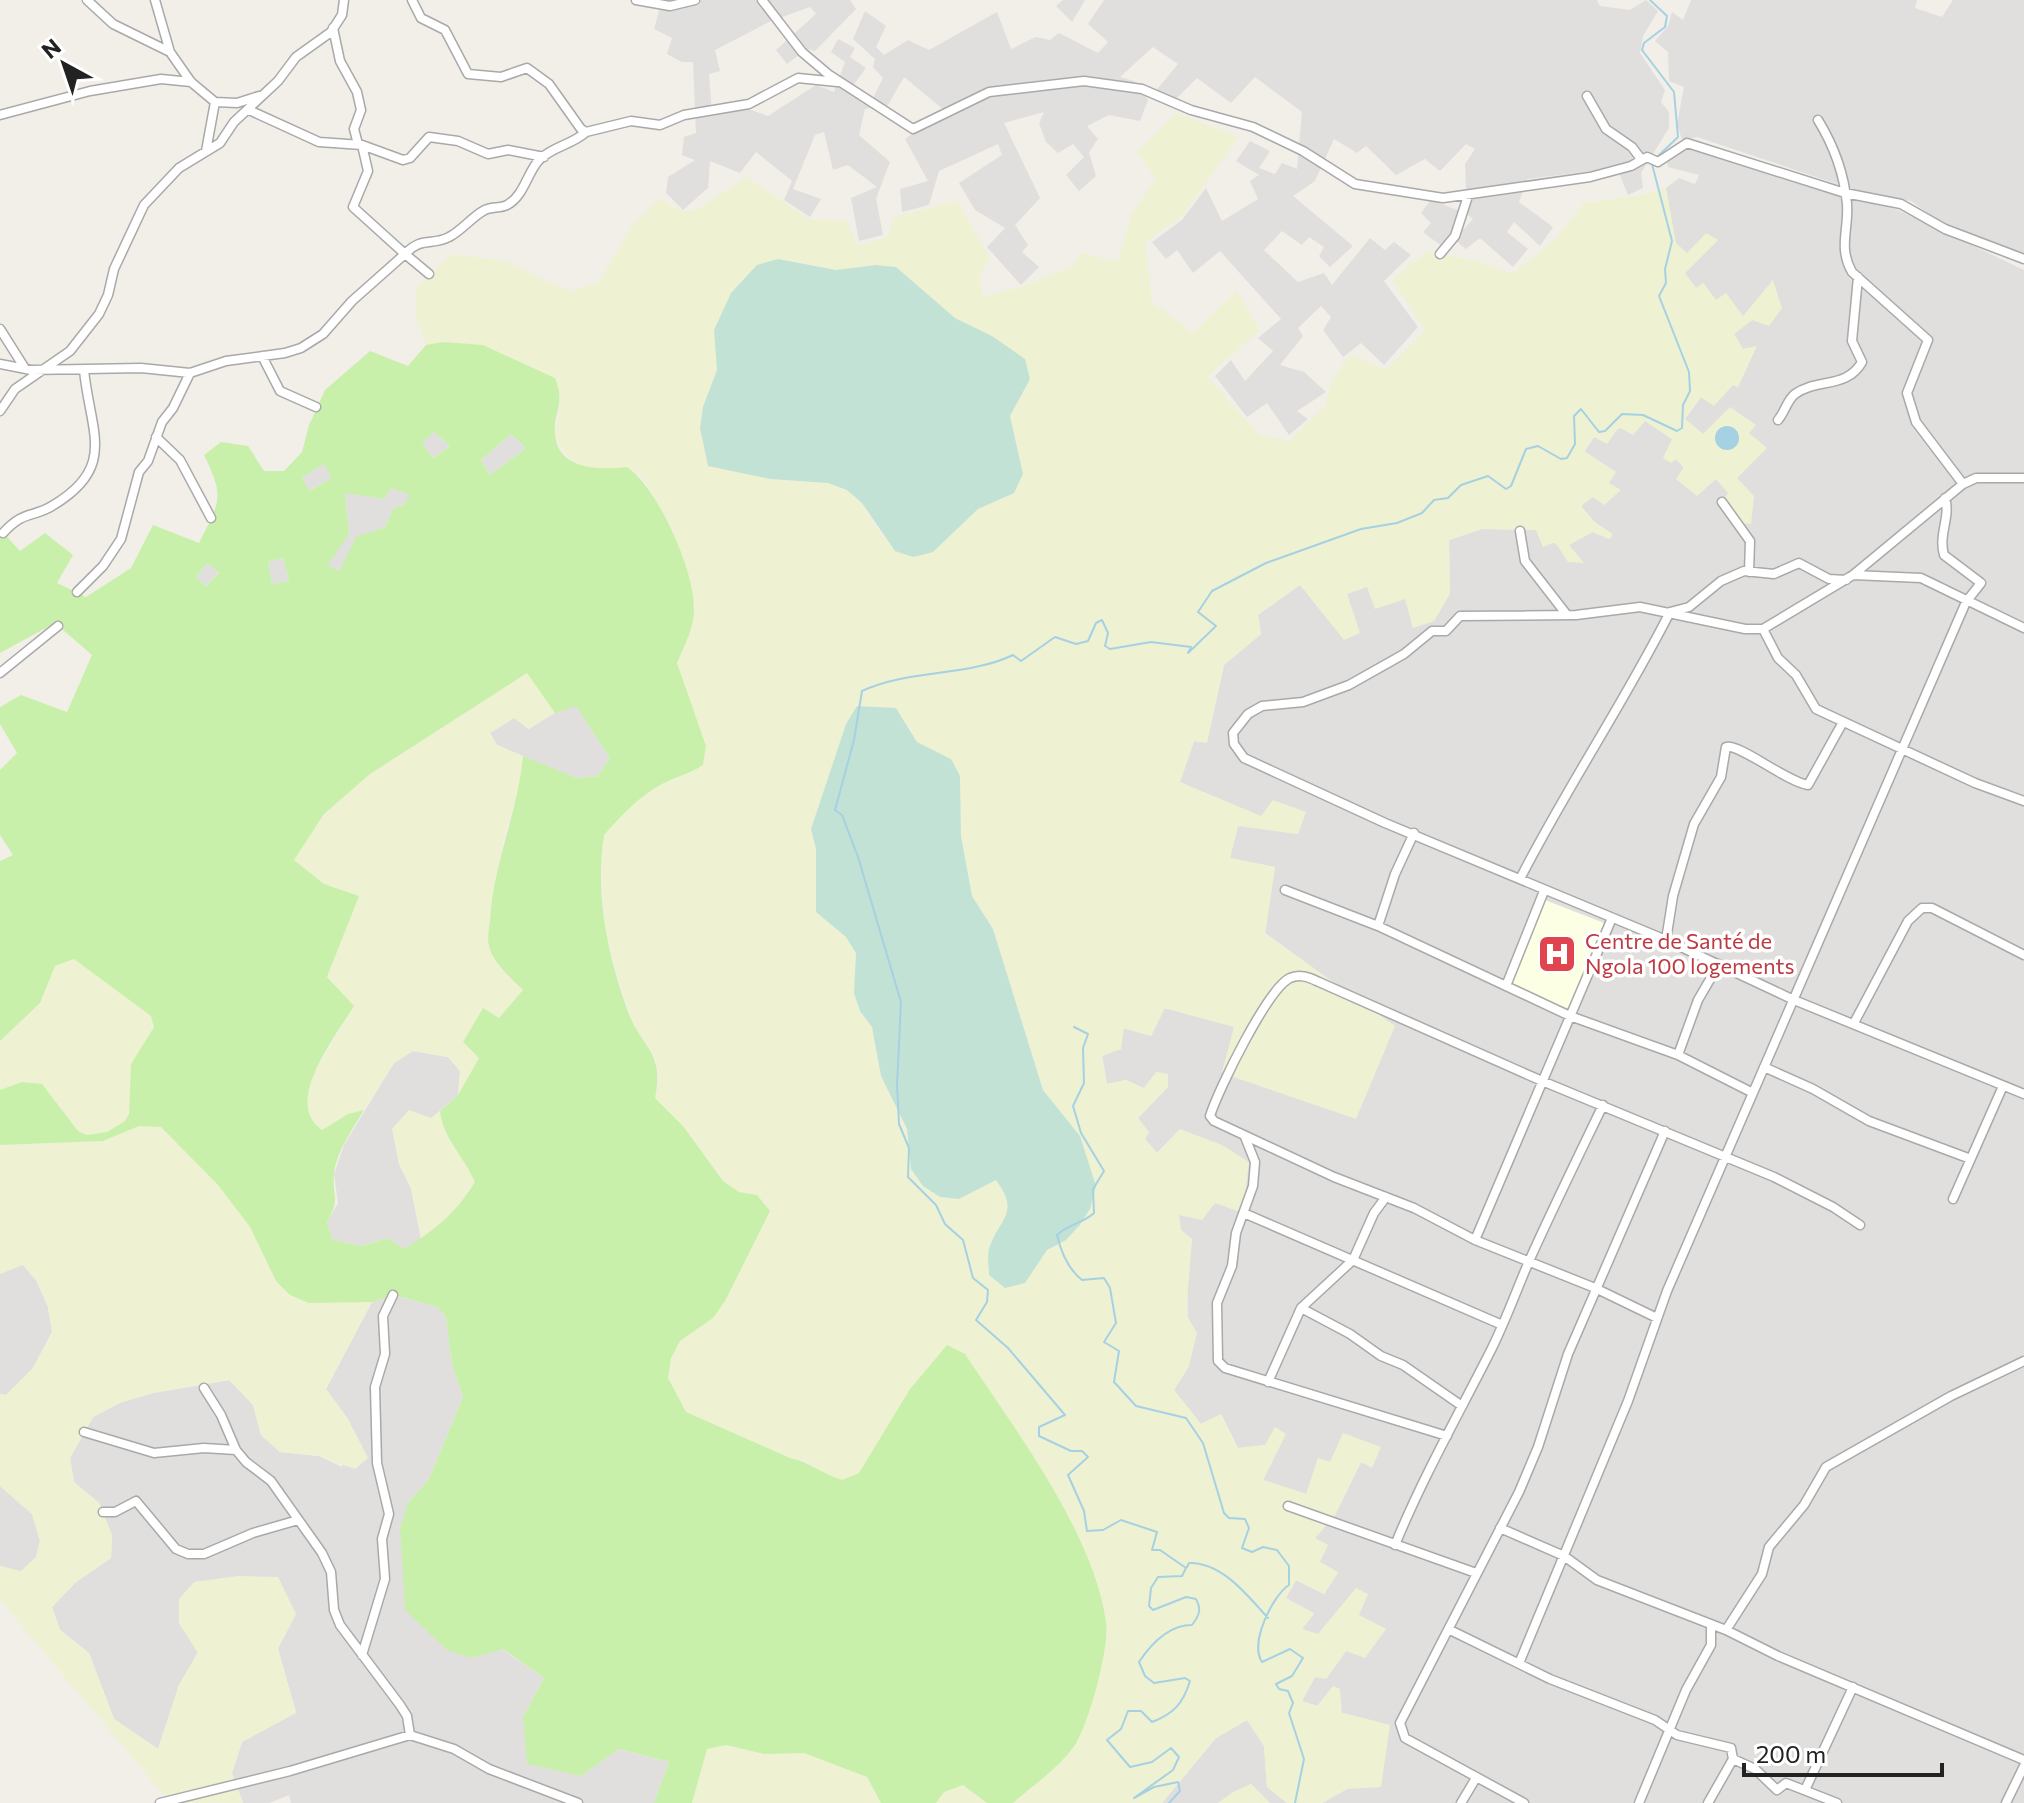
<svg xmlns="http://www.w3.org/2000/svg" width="2024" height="1803" font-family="Commissioner,sans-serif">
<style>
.residential{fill:#e0dfde}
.education{fill:#fdffe4}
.farmland{fill:#eef2d2;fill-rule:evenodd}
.grass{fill:#c8f0ab;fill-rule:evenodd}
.wetland{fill:#c3e2d6}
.water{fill:#a5d1e3}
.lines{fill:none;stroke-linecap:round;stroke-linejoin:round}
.stream{stroke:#a5d1e3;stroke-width:2}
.minor-casing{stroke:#a9a9a9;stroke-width:11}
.minor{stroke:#fff;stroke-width:8}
.labels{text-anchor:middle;stroke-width:7;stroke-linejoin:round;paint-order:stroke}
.health-label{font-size:22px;fill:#be3a42;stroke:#fff;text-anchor:start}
</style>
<rect width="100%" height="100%" fill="#f2efe8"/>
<path class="residential" d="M651 0H850L856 9 815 51 807 49 787 64 776 50 816 14 810 7 771 21 715 50 720 71 709 74 712 114 731 103 768 116 816 85 834 92 845 62 831 52 838 39 855 48 850 57 866 68 849 91 872 100 883 78 873 67 875 59 853 39 865 11 886 26 876 47 884 55 908 40 929 50 997 12 1011 49 1036 37 1050 40 1059 33 1098 53 1108 42 1088 24 1104 0H1597L1600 6 1630 10 1646 0 1658 11 1643 36 1640 53 1665 90 1661 102 1669 112V128L1641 173 1643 188 1628 195 1617 168 1527 179 1519 202 1553 227 1540 246 1514 222 1507 232 1528 249 1513 267 1480 238 1466 249 1456 241 1448 251 1423 232 1431 223 1421 213 1431 200 1460 211 1453 227 1460 233 1473 219 1467 214 1465 164 1475 149 1466 144 1440 171 1425 159 1396 175 1366 146 1357 153 1334 139 1315 181 1293 196 1353 246 1330 267 1319 256 1324 247 1309 237 1302 245 1282 231 1264 250 1298 282 1324 273 1332 285 1370 238 1385 250 1394 242 1411 255 1384 281 1418 327 1384 365 1361 343 1343 357 1323 330 1331 317 1321 306 1298 328 1303 336 1280 365 1304 372 1326 392 1297 411 1308 419 1289 435 1267 403 1247 417 1215 376 1231 360 1245 381 1273 351 1258 338 1281 319 1220 251 1193 273 1177 250 1166 259 1152 242 1182 220 1206 188 1222 221 1258 199 1250 181 1259 175 1236 161 1250 141 1270 151 1259 168 1275 174 1282 163 1297 169 1302 112 1255 77 1231 103 1197 78 1174 101 1154 93 1178 64 1153 47 1120 77 1134 81 1148 100 1140 121 1109 115 1087 126 1098 139 1089 152 1096 176 1079 191 1066 175 1084 157 1073 144 1058 153 1046 142 1039 123 1044 112 1004 123 1040 198 1015 225 1028 245 1022 252 1039 267 1021 285 987 247 1005 228 975 210 959 183 1002 155 998 144 939 171 929 205 902 212 900 189 928 181 905 139 944 110 904 77 888 105 865 109 859 135 890 162 876 199 883 235 859 241 851 198 877 187 848 165 833 170 824 132 815 135 793 189 821 199 810 217 784 200 792 181 756 152 740 173 710 161 708 188 683 210 666 193 668 177 695 160 682 155 684 137 696 133 693 62H682L667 54 672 38 654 29 660 8Z
M1063 0H1085L1072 22 1056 6Z
M1691 0H1917L1915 8 1942 17 1953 0H2024V254L1947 227 1911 201 1867 194 1697 137 1682 140 1677 124 1684 87 1669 81 1668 52 1655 41 1668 26 1672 12 1683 20Z
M1689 146 1808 186 1898 210 2024 270V1803H1322L1347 1789 1340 1689 1317 1706 1302 1701 1315 1677 1326 1679 1346 1651 1302 1629 1314 1614 1286 1598 1296 1580 1324 1594 1338 1573 1320 1562 1315 1538 1335 1515 1361 1462 1380 1447 1330 1462 1318 1459 1307 1494 1263 1480 1285 1434 1265 1445 1238 1448 1221 1414 1201 1424 1174 1390 1189 1366 1187 1278 1179 1215 1198 1138 1180 1129 1157 1153 1145 1139 1138 1118 1168 1087 1144 1089 1126 1080 1107 1084 1102 1055 1121 1049 1123 1028 1151 1036 1164 1008 1235 1027 1222 1072 1395 1027 1265 933 1275 867 1230 858 1238 825 1297 834 1180 782 1194 741 1207 742 1224 665 1261 634 1258 615 1300 584 1359 633 1347 594 1368 586 1405 598 1450 594 1449 540 1482 529 1536 530 1583 563 1568 545 1593 532 1609 539 1581 506 1616 472 1584 452 1594 437 1645 420 1672 439 1676 459 1684 468 1677 478 1716 479 1729 493 1738 523 1737 478 1703 434 1685 419 1702 396 1733 385 1737 387 1756 347 1743 349 1734 334 1752 320 1782 308 1743 317 1716 300 1703 283 1696 288 1684 274 1717 241 1687 254 1675 243 1666 188 1679 178 1695 184 1699 175 1668 167 1667 161Z
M434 432 450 446 433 458 421 443Z
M511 434 526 448 490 475 481 460Z
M324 463 333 478 308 491 302 477Z
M391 488 411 495 405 504 393 509 385 527 356 538 341 570 326 566 349 534 345 492 383 499Z
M283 558 289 581 272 584 268 562Z
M207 563 219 571 207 586 196 578Z
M576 705 610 758 599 776 577 778 553 769 497 745 490 733 514 718 529 729 548 715Z
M413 1051 448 1057 460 1071 458 1095 397 1148 399 1164 411 1188 421 1239 404 1249 388 1238 362 1246 333 1240 327 1222 338 1203 334 1174 344 1145 394 1063Z
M22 1264 36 1280 48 1307 52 1332 33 1368 6 1395 0 1394V1274Z
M393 1295 437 1307 446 1317 452 1365 463 1397 429 1479 408 1503 471 1658 502 1649 544 1678 523 1717 581 1776 618 1749 669 1762 654 1803H291L289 1795 269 1803H243L232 1773 242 1742 296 1712 278 1649 179 1623 198 1652 179 1685 158 1749 114 1719 89 1653 60 1630 52 1607 76 1582 111 1558 112 1535 99 1503 74 1482 70 1458 93 1417 120 1403 153 1393 230 1380 253 1405 261 1435 280 1452 319 1456 342 1467 348 1419 326 1389 372 1302Z
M0 1486 32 1514 40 1541 36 1557 21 1572 0 1566Z
M1247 1720 1264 1746 1267 1787 1287 1803H1270L1251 1784 1218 1803H1162L1216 1738Z"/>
<path class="education" d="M1545 900 1604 923 1569 1009 1509 985Z"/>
<path class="farmland" d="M1176 113 1239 137 1181 217 1145 242 1152 302 1193 333 1237 291 1260 330 1207 377 1260 435 1290 441 1325 406 1331 381 1350 355 1386 370 1425 330 1392 280 1427 252 1477 261 1512 274 1556 239 1584 203 1642 195 1666 188 1676 243 1687 253 1706 233 1718 240 1685 273 1696 288 1703 283 1716 300 1726 293 1743 316 1773 280 1782 308 1769 326 1752 320 1734 334 1743 349 1757 346 1738 387 1733 385 1714 406 1701 397 1685 419 1703 434 1730 407 1756 425 1749 433 1767 448 1737 478 1754 496 1751 524 1739 523 1724 500 1728 493 1716 479 1697 496 1676 479 1684 467 1676 459 1671 463 1663 458 1672 439 1645 421 1633 435 1619 427 1607 444 1594 437 1584 451 1616 472 1609 483 1621 490 1604 505 1593 497 1581 506 1590 519 1613 534 1610 539 1593 532 1569 545 1584 563 1568 562 1555 542 1543 547 1536 530 1482 529 1449 540 1450 594 1434 621 1413 628 1405 599 1375 609 1367 587 1347 594 1360 633 1344 640 1300 585 1258 615 1261 634 1224 665 1207 743 1194 741 1180 782 1261 816 1273 800 1306 812 1298 834 1238 826 1230 858 1275 867 1265 934 1395 1026 1356 1119 1222 1073 1234 1027 1165 1008 1151 1036 1124 1028 1121 1049 1102 1056 1107 1084 1126 1080 1144 1088 1156 1072 1168 1074V1087L1138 1118 1149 1132 1145 1139 1157 1153 1180 1129 1222 1145 1249 1162 1243 1213 1215 1203 1202 1220 1179 1215 1180 1229 1192 1239 1186 1314 1197 1333 1189 1366 1174 1390 1201 1424 1221 1414 1238 1448 1265 1445 1275 1427 1286 1434 1263 1480 1306 1494 1318 1458 1330 1462 1343 1433 1381 1447 1372 1468 1361 1462 1335 1515 1315 1538 1328 1545 1320 1562 1338 1572 1324 1594 1296 1580 1286 1598 1314 1613 1302 1629 1318 1634 1356 1588 1368 1594 1359 1615 1386 1629 1365 1658 1346 1651 1326 1679 1315 1677 1302 1701 1317 1706 1333 1686 1340 1689V1712L1390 1725 1381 1787 1347 1789 1322 1803H1287L1267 1787 1264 1746 1247 1720 1216 1738 1162 1803H1013L1064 1758 1084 1546 965 1354 947 1345 910 1389 859 1473 842 1480 822 1474 808 1461 790 1458 686 1412 668 1378 671 1358 680 1341 713 1318 757 1195 739 1192 723 1181 683 1126 655 1098 659 1079 655 1056 633 1025 605 933 601 854 604 835 630 805 665 782 685 776 706 746 677 663 693 626 695 606 673 530 643 478 627 467 598 471 579 466 564 453 555 435 562 397 443 342 426 345 416 316V288L452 254 505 261 570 292 598 283 631 228 660 199 682 212 699 208 747 177 808 219 847 221 858 246 888 237 894 217 957 201 990 258 979 278 983 297 1027 285 1072 266 1082 253 1118 262 1131 215 1156 178 1137 153ZM778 259 836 270 876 265 896 267 955 318 992 336 1030 379 1010 416 1023 474 1014 493 978 509 933 552 882 536 862 503 847 490 828 483 770 479 703 407 717 370ZM909 724 917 742 951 759 960 776 961 836 972 896 993 929 1043 1090 1080 1136 1066 1240 1047 1250 1025 1283 988 1251 1008 1216 1007 1195 996 1179 959 1199 940 1197 923 1186 911 1169 907 1129 881 1076 872 1027 860 1011 854 993 856 953 846 937 811 829 829 779Z
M527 673 555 713 529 729 514 718 490 733 497 745 523 756 520 787 505 831 491 905 488 945 501 968 523 990 499 1018 482 1009 463 1042 479 1058 458 1095 460 1071 448 1057 413 1051 394 1063 364 1110 348 1114 322 1130 314 1125 305 1105 313 1075 354 1006 327 977 359 896 324 884 294 860 324 814 370 774Z
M74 959 151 1016 154 1027 131 1064 129 1114 124 1122 107 1132 88 1135 78 1131 41 1084 22 1082 0 1090V1041L40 1003 55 966Z
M409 1110 431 1118 440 1111 447 1138 465 1158 475 1182 459 1209 421 1239 411 1188 399 1164 392 1129Z
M139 1126 161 1127 218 1185 250 1227 276 1281 352 1302H372L326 1389 348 1419 368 1458 355 1469 319 1456 280 1452 261 1435 253 1405 229 1380 153 1393 119 1403 93 1417 70 1458 74 1482 99 1503 112 1535 111 1558 76 1582 52 1607 60 1630 89 1653 114 1719 158 1749 179 1685 198 1653 179 1623V1599L194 1582 238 1576 278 1577 296 1614 278 1649 296 1713 242 1742 232 1773 243 1803H171L0 1600V1566L21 1571 36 1557 40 1541 32 1514 0 1486V1394L6 1395 33 1368 52 1332 48 1307 36 1280 23 1265 0 1274V1145L103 1141Z
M726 1745 764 1754 804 1753 867 1777 881 1803H692L707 1749Z
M1251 1784 1270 1803H1218L1233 1792Z
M963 1785 987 1803H936L944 1792Z"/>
<path class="grass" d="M443 342 483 345 555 378C566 406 553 410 555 434 558 471 601 470 627 467 658 488 695 571 694 610 694 629 684 646 677 663L706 746 703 765C690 774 675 777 662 784 638 797 622 815 604 835 595 894 607 953 627 1009 641 1049 665 1050 655 1098L683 1126 723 1181 739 1192 757 1195 770 1211 725 1301 713 1318 680 1341 671 1358 668 1378 686 1412 790 1458C810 1462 822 1474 842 1480L859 1473 910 1389 947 1345 965 1354C1014 1428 1094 1533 1106 1622 1110 1647 1089 1723 1075 1745 1059 1768 1033 1785 1013 1803H987L963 1785 944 1792 936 1803H881L867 1777 804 1753 764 1754 726 1745 707 1749 692 1803H654L669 1762 619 1749 581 1776 527 1764 523 1717 544 1678 503 1649 471 1658 447 1650 405 1610 400 1528 408 1503 429 1479 463 1397 452 1365 446 1317 437 1307 394 1295 372 1302 309 1303 290 1295 276 1281 250 1227 218 1185 161 1127 139 1126 103 1141 0 1145V1090L22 1082 42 1084 78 1131 87 1135 107 1132 124 1122 129 1114 131 1064 154 1027 151 1016 74 959 55 966 40 1003 0 1041V861L13 855 0 835V770L17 753 0 724V707L21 695 67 712 92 655 55 623 0 653V529L20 551 45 533 73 555 57 583 86 597 131 568 153 525 199 543C220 501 225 498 204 455L221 442 248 446 264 471H284L302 452 309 425 325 390 370 351 408 366 426 345ZM434 432 450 446 433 458 422 443ZM511 434 526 448 490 475 481 460ZM324 464 332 478 309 491 302 477ZM391 488 410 495 405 504 393 509 385 527 356 537 340 570 327 566 349 534 345 493 384 499ZM283 558 289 581 272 584 268 562ZM207 563 219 572 207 586 196 578ZM527 673 555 713 576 706 610 758 598 776 577 778 523 756C518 812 493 864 490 921 489 928 487 939 489 946 493 963 511 978 523 990L499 1018 483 1008 463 1042 479 1058 458 1095 440 1111C443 1139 464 1156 475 1182 456 1213 435 1230 404 1249L388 1238 362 1246 333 1240 327 1222C341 1198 332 1198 334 1174 336 1152 353 1129 364 1110L348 1114 322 1130C282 1103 336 1036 354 1006L327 977 359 896 324 884 294 860 324 814 370 774Z"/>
<path class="wetland" d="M778 259 836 270 876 265 896 267 955 318 992 336 1025 359 1030 379 1010 416 1023 474 1014 493 978 509 933 552 913 557 895 551 862 503 847 490 828 483 770 479 708 466 700 428 703 407 717 370 714 330 731 293 757 265Z
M857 706 896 708 917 742 951 759 960 776 961 836 972 896 993 929 1043 1090 1080 1136 1096 1186 1090 1209 1079 1226 1066 1240 1047 1250 1025 1283 1005 1288 989 1275C989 1267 987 1256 989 1249 999 1218 1021 1214 996 1180L959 1199 940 1197 923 1186 911 1169 907 1129 881 1076 872 1027 860 1011 854 993 856 953 846 937 816 912V849L811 829 846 724Z"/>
<path class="water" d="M1715 438a12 12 0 1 1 24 0a12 12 0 1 1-24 0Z"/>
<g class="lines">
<path class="stream" d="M1650 0 1667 16 1665 27 1644 43 1642 50 1674 92 1678 137 1655 159
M1074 1027 1088 1034 1083 1048 1084 1083 1073 1106 1081 1133 1104 1171 1093 1189 1094 1213C1082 1224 1068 1224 1057 1235 1061 1252 1068 1269 1082 1280L1104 1278 1110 1288 1116 1323 1104 1342 1119 1351 1114 1382 1136 1406 1186 1418 1203 1443 1224 1513 1229 1518 1245 1519 1249 1528 1242 1548 1252 1552 1263 1547 1277 1550 1289 1566V1585C1273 1595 1249 1643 1262 1662L1290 1649 1303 1658 1292 1676 1276 1684 1279 1689 1288 1691 1293 1703 1289 1713 1304 1759 1295 1803
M1187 1567 1189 1563C1222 1562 1248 1596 1268 1618
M1169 1803 1180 1791 1178 1782 1154 1787 1134 1798 1173 1770 1179 1757 1171 1748 1152 1762 1130 1767 1107 1740 1121 1729 1128 1711H1141L1152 1722C1173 1714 1183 1704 1190 1681L1185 1678 1154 1683 1145 1676 1139 1662C1151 1644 1168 1625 1192 1625 1199 1616 1202 1609 1196 1599L1186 1597 1153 1610 1149 1606 1151 1588 1158 1577 1182 1576 1186 1568 1160 1550H1152L1157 1532 1121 1520 1103 1530 1087 1531 1084 1511 1068 1475 1088 1457 1082 1451H1071L1039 1436V1427L1065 1415 1008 1348 976 1320 987 1302 988 1290 973 1278 963 1240 945 1224 936 1205 908 1177 909 1148 899 1124 897 1085 901 1002 858 857 842 815 835 810 854 740 862 691C909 669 967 677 1013 655L1021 661 1055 637 1076 644 1088 641 1096 623 1102 620 1108 633 1105 646 1110 649 1151 642 1191 647 1188 653 1216 626 1198 612 1212 591 1266 563 1361 529 1397 523 1422 513 1434 500 1448 498 1461 485 1488 476 1506 489 1511 486 1526 449 1538 446 1561 459 1567 458 1575 444 1574 416 1581 409 1599 432 1605 431 1622 414 1643 415 1677 431 1682 428 1683 405 1690 391 1689 372 1659 296 1666 283 1665 269 1672 241 1652 164"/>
<g class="minor-casing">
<path id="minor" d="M87 0 113 24 170 52
M155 0 170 52 191 82 215 102 237 103 259 96
M412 0 421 18 445 30 468 74 501 77 527 68 549 84 581 129 586 132 631 121 660 125 684 115 749 104 798 78 837 82
M636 0 670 6 695 0
M762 0 802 52 828 74 913 129 989 92 1084 81 1142 89 1191 110 1253 127 1303 151 1355 184 1443 198 1590 177 1631 166 1647 157 1658 162 1687 143 1845 193 1901 204 1945 229 2024 259
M333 28 340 61 357 92 361 110 354 129 358 144
M1587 96 1606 129 1632 147 1641 159
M249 110 319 142 362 145 403 160 410 158 429 137 458 141 488 154 508 150 544 157
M0 115 90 91 161 79 191 82
M1818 120C1834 146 1844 173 1847 204 1849 229 1838 248 1852 272L1928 340 1907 393 1916 422 1963 484
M206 151 215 102
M1440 254 1455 236 1468 196
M429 274 405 254C422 236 432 246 449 237 461 231 471 218 483 211 491 206 499 209 507 205 524 196 527 173 539 160 553 146 572 145 586 132
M0 329 24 367
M262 356 280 391 316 407
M0 364 31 370 141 368 190 373 226 361 285 353 301 348 323 334 352 301 405 254 353 207 368 171 362 145
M0 411 15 389 70 351 99 314 108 295 114 269 144 205 179 168 220 143 234 122 278 81 296 57 331 32 342 15 344 0
M1778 420C1785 412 1787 400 1795 394 1817 378 1847 389 1862 362L1852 341 1858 277
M156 437 180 460 211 518
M2024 478H1976L1963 484 1853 575 1763 629H1745L1640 607 1576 615 1460 616 1446 631H1432L1404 654 1349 685 1303 702 1262 706 1248 714 1233 733 1234 744 1244 758 1385 823 1666 940 1794 1000 2024 1094
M1722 502 1750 541 1749 572
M1520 531 1525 561 1567 615
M3 533C24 510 32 518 52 506 118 467 90 432 84 370
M1853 575 1921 578 2024 628
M77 592 103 566 121 539 139 472 148 461 162 422 173 408 190 373
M1763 629 1778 658 1796 675 1816 709 1975 783 2024 801
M0 673 58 626
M1521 877C1567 787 1624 703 1670 612L1689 607 1721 581 1744 571 1774 574 1799 563 1829 579 1846 580
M1285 890 1378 926 1570 1016 1678 1055 1753 1093
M1378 926 1395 874 1414 833
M1666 940 1673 896 1694 824 1721 777 1726 747C1739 743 1785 781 1808 785L1843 722
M1506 986 1544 891
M1854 1023 1908 921 1922 908H1932L2024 955
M1678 1055 1698 1000 1719 964
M1764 1067 1813 1089 1869 1121 1968 1158
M1245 1137 1255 1162 1253 1186 1236 1233 1232 1266 1217 1303 1218 1361 1225 1368 1447 1436
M1953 1199 2003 1086
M1246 1214 1500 1324
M1475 1240 1612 918
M1301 1308 1350 1334 1381 1356 1403 1365 1462 1406
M1657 1318 1595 1288 1475 1240 1414 1208 1334 1177 1214 1121 1210 1116C1218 1090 1268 988 1290 978 1300 973 1310 978 1319 982L1542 1081 1774 1177 1833 1207 1860 1225
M1268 1382 1301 1308 1353 1260 1374 1213 1386 1197
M204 1388 221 1415 236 1450 246 1462 271 1481 322 1553 331 1572 334 1610 340 1625 400 1705 407 1716 410 1735
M84 1432 154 1453 204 1448 236 1450
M1288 1506 1476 1573
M103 1512H115L136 1501 176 1549 188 1554H204L253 1533 298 1520
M1500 1528 1564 1556 1597 1580 1726 1630 1778 1656 2024 1760
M1395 1545C1422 1479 1457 1417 1489 1354 1505 1323 1516 1291 1530 1259 1553 1208 1578 1157 1603 1105
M1450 1630 1550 1679 1655 1720 1677 1735 1731 1748 1733 1759 1708 1803
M1726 1630 1762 1574 1769 1547 1804 1505 1826 1467 1951 1396 2024 1361
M362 1655 385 1579 382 1539 389 1514 377 1463 375 1387 385 1354 383 1316 393 1295
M1520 1661 1628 1401 1667 1291 1966 602 1981 583 1944 555C1938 534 1951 517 1945 498
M1733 1759 1755 1769 1777 1790 1786 1783 1837 1803
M1805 1790 1853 1687
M160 1803 290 1771 410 1735 454 1749 489 1769 578 1803
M1461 1803 1476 1778
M1524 1803 1405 1738 1400 1723 1519 1492 1538 1447 1568 1354 1665 1131
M1639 1803 1686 1690 1711 1645V1626
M2006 1803 2024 1766"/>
</g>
<use href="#minor" class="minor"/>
</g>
<defs>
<g id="hospital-square" transform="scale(2)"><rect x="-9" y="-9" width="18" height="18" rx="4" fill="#e0444e" stroke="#fff"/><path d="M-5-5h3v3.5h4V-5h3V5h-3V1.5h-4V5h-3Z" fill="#fff"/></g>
</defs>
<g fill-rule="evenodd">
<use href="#hospital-square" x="1557" y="954"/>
</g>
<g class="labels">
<g class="health-label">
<text x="1585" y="949">Centre de Santé de<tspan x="1585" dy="25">Ngola 100 logements</tspan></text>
</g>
</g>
<g transform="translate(64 64) rotate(320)" stroke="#ffffff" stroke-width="6" paint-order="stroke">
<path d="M0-6L14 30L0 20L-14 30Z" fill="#222222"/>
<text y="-12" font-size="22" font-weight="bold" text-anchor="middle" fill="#222222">N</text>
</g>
<path d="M1744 1763v12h198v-12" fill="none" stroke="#222222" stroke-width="4"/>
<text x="1756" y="1763" font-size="24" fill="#222222" stroke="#ffffff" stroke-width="6" paint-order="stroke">200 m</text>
</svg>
